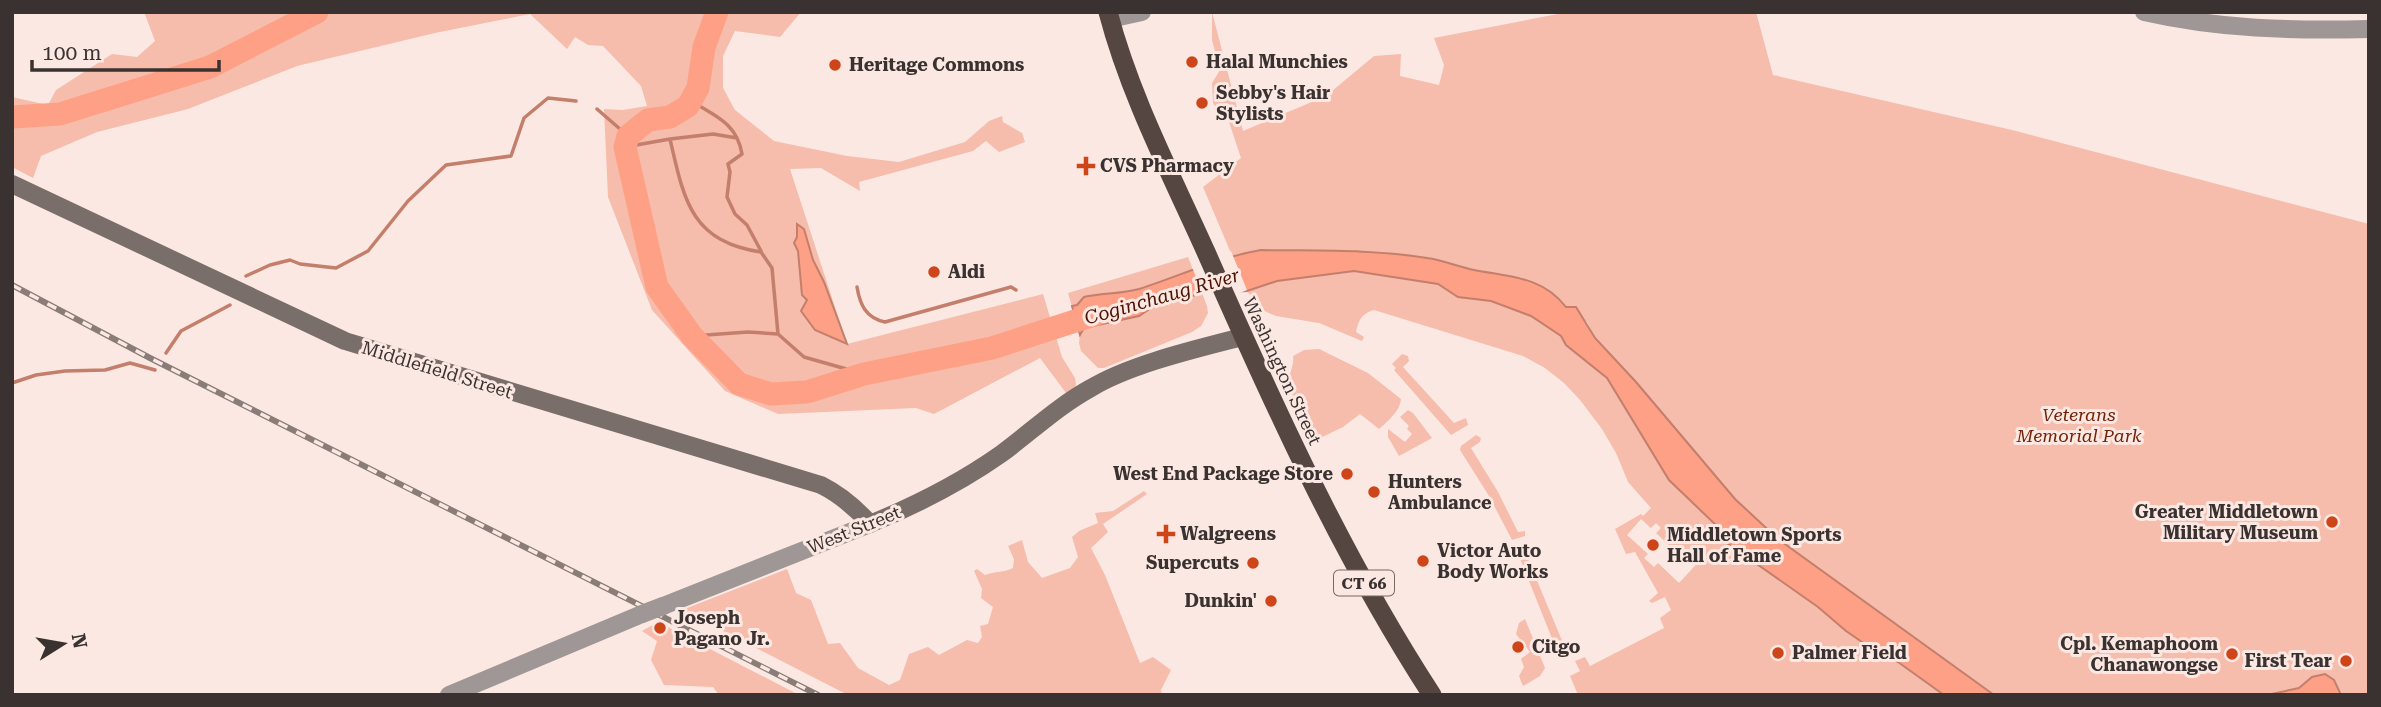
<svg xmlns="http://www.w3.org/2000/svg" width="2381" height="707" font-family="'Roboto Serif',serif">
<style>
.green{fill:#f6bcac;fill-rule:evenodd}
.water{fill:#fea085;stroke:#c37f6c;stroke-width:2}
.pier{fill:#fce8e2}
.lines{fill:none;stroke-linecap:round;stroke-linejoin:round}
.stream{stroke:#c37f6c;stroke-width:3.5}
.river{stroke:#fea085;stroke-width:23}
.tertiary{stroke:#9f9795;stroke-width:18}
.secondary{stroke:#7a6e6b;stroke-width:18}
.trunk{stroke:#554642;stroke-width:19}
.rail-casing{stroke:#897c79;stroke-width:6}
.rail{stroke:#fce8e2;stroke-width:3.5;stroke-dasharray:10;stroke-linecap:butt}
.tertiary-bridge{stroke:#9f9795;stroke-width:18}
.poi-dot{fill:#ce451a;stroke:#fce8e2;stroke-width:2.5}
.labels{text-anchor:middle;stroke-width:6;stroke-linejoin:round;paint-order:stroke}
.shield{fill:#fce8e2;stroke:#746965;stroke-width:2}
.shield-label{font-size:16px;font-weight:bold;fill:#393230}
.poi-label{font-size:18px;font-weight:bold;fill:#393230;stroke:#fce8e2;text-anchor:start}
.street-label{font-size:18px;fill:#393230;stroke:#fce8e2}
.park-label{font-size:18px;font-style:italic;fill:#732207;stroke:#fce8e2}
.water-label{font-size:19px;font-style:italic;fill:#4c1303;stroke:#fce8e2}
</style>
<rect width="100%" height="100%" fill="#fce8e2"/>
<path class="green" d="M144 12H801L780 37 735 31 723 56V88L735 110 774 141 847 156 899 162 965 142 989 121 1002 116 1003 122 1022 133 1025 142 999 152 986 141 973 151 859 182 860 191 821 168 790 169 847 344 1043 294 1062 357 1075 378 1076 385 1073 392 1039 415 1066 393 1040 358 934 414 916 408 778 414 725 391 652 310 608 197 604 109 623 110 647 106 641 86 603 46 588 45 575 37 567 49 530 14 435 33 297 66 188 109 97 132 41 156 33 178 12 167V97L48 105 56 90 112 54 137 57 155 41Z
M1212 12 1243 131 1326 96 1374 56 1401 54 1400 76 1439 85 1444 65 1434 38 1568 12H1756L1773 75 2012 130 2369 224V695H1994L1778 539 1735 499 1636 382 1595 338 1587 322 1523 278 1473 270 1355 271 1438 284 1458 297 1491 301 1531 316 1561 336 1566 345 1607 378 1669 480 1721 529 1727 543 1818 607 1846 631 1875 651 1898 662 1944 695H1578L1570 676 1580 671 1575 661 1585 657 1590 666 1664 628 1660 618 1671 610 1665 597 1652 603 1649 601 1658 593 1635 552 1626 554 1615 529 1641 514 1643 516 1651 508 1628 482 1616 453 1602 429 1580 400 1564 383 1545 368 1523 356 1374 310C1361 314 1359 320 1356 332L1364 337 1362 341 1319 323 1276 316 1262 310 1247 291 1203 187 1241 158 1228 119 1220 114 1213 103 1212 83 1220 70 1212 40ZM1641 519 1651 528 1656 523 1661 528 1656 533 1686 561 1697 549 1704 556 1679 583 1658 563 1654 567 1644 558 1648 554 1627 535Z
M1188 257 1207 306 1208 313 1201 326 1192 332 1104 368H1098L1081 351 1079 343 1080 335 1068 293Z
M1319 349 1368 373 1401 399C1400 411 1388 421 1379 429L1360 414 1343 427 1314 441 1289 387C1287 375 1295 366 1293 356L1304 350Z
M1402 354 1408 356 1409 361 1403 367 1454 423 1466 418 1468 425 1451 435 1394 370 1396 368 1392 364Z
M1408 410 1413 413 1432 438 1399 456 1388 437V429L1405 442 1412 434 1407 429 1409 426 1400 417Z
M1476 435 1481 438 1480 442 1471 448 1498 492 1518 532 1525 531V536L1512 540 1489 496 1460 450 1461 446Z
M1144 491 1147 494 1103 524 1108 532 1091 548 1105 575 1140 663 1153 657 1171 670 1161 690 1162 695H848L682 610 787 569 796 593 811 600 828 644 840 643 858 668 889 685 900 680 909 654 928 647 939 655 967 640 978 643 982 637 980 626 988 624 993 607 981 598 982 589 974 571 977 569 985 575C995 571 1003 573 1013 568L1014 559 1008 546 1022 540 1028 562 1042 578 1070 568 1078 557 1072 537 1079 531 1098 523 1095 513 1113 511Z
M1533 549 1536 554 1528 559 1563 643 1570 641 1573 644 1560 652 1557 651 1519 556V554Z
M1525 619 1545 668 1540 676 1523 686 1519 676 1524 667 1521 659 1530 652 1516 634 1519 623Z
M658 622 799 695H719L713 687 664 685 651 660 657 641 642 631Z"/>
<path class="water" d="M797 224 804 229 813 260 824 282 847 344 815 330 801 311 807 300 802 295 798 251 794 243 797 237Z
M1261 250C1316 251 1373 249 1427 258 1443 260 1459 267 1474 270 1509 277 1542 276 1566 307H1576L1595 338 1636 382 1735 499 1778 539 1994 695H1944L1898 662 1875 651 1846 631 1818 607 1727 543 1720 529 1669 480 1607 378 1566 345 1561 336 1531 316 1491 301 1458 297 1438 284 1354 271 1277 281 1247 291 1203 293 1154 306 1139 316 1084 328 1080 335 1072 306 1077 305 1084 297C1102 293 1121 294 1139 289 1180 276 1219 257 1261 250Z
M2325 674 2334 680 2341 695H2267L2299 688 2312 677Z"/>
<path class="pier" d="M1231 251 1247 290 1235 295 1204 297 1192 267Z"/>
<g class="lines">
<path class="stream" d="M691 101C715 116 737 123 742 154L728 164 730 172 727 197 735 214 747 225 761 251
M597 109 628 136
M670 139 713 134 737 138
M625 147 670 139C684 200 691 242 761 252L772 268 778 334 804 357 864 374
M246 276 270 265 290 260 300 264 336 268 368 251 408 201 446 165 511 156 524 118 548 98 576 101
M857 287C860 305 866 318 885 322L1011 287 1016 290
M692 336 748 332 778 334
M166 353 181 331 230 305
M12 383 36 375 65 371 105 370 130 363 155 370"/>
<path class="river" d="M717 12 704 47 698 88 688 106 670 117 648 120 628 136 625 147 657 287 692 336 739 384 771 394 807 392 864 374 992 348 1106 311
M12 117 60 114 210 67 317 12"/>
<path class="tertiary" d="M2144 12C2218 29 2293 31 2369 29
M1110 19 1142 12
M663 606 870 524
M449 695 642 614"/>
<path class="secondary" d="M12 184 345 341 821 485C841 495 855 507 870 524 916 505 960 483 1001 454 1031 432 1058 406 1091 388 1131 364 1196 349 1242 337"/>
<path class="trunk" d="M1108 12C1130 96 1171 174 1206 252 1273 404 1341 555 1432 695"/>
<g class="rail-casing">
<path id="rail" d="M12 285 150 358 818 695"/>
</g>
<use href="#rail" class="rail"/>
<path class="tertiary-bridge" d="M642 614 663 606"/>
</g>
<g class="poi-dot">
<circle cx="1192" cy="62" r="7"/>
<circle cx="835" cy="65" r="7"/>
<circle cx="1202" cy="103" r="7"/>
<path d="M1082.5 155.5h7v7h7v7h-7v7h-7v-7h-7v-7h7z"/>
<circle cx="934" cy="272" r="7"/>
<circle cx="1347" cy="474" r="7"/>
<circle cx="1374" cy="492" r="7"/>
<circle cx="2332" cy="522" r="7"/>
<path d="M1162.5 523.5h7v7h7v7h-7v7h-7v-7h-7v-7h7z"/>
<circle cx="1653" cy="545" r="7"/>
<circle cx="1423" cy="561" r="7"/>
<circle cx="1253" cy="563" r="7"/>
<circle cx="1271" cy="601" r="7"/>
<circle cx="660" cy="628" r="7"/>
<circle cx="1518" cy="647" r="7"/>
<circle cx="1778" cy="653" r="7"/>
<circle cx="2232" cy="654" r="7"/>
<circle cx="2346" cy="661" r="7"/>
</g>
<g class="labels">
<rect class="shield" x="1334" y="570.5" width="60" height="25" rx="5"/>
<g class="shield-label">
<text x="1364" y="589">CT 66</text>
</g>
<g class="poi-label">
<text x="1206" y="68">Halal Munchies</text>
<text x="849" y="71">Heritage Commons</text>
<text x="1216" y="99">Sebby's Hair<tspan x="1216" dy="21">Stylists</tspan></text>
<text x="1100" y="172">CVS Pharmacy</text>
<text x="948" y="278">Aldi</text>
<text x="1333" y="480" text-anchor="end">West End Package Store</text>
<text x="1388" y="488">Hunters<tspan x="1388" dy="21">Ambulance</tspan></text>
<text x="2318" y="518" text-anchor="end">Greater Middletown<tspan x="2318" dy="21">Military Museum</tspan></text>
<text x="1180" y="540">Walgreens</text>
<text x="1667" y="541">Middletown Sports<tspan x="1667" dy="21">Hall of Fame</tspan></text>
<text x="1437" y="557">Victor Auto<tspan x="1437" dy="21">Body Works</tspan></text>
<text x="1239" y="569" text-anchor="end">Supercuts</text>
<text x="1257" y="607" text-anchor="end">Dunkin'</text>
<text x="674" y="624">Joseph<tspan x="674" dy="21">Pagano Jr.</tspan></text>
<text x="2218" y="650" text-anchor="end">Cpl. Kemaphoom<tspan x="2218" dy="21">Chanawongse</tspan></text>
<text x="1532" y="653">Citgo</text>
<text x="1792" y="659">Palmer Field</text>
<text x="2332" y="667" text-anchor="end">First Tear</text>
</g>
<g class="street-label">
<text transform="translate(437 370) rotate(17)" y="6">Middlefield Street</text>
<text transform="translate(1282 371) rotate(65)" y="6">Washington Street</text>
<text transform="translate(854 530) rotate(-22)" y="6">West Street</text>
</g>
<g class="park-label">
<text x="2079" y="421">Veterans<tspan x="2079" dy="21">Memorial Park</tspan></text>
</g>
<g class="water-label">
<text transform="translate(1162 296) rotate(-16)" y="7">Coginchaug River</text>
</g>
</g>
<rect width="2381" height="707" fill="none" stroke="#393230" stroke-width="28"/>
<g transform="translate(63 644) rotate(79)" stroke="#fce8e2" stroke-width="5" paint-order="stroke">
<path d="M0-5L12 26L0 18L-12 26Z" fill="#393230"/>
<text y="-10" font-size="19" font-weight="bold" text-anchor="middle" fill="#393230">N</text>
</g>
<path d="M32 60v10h187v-10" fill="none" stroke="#393230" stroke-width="3.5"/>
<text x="42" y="60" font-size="21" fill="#393230" stroke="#fce8e2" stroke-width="5" paint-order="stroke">100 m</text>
</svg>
